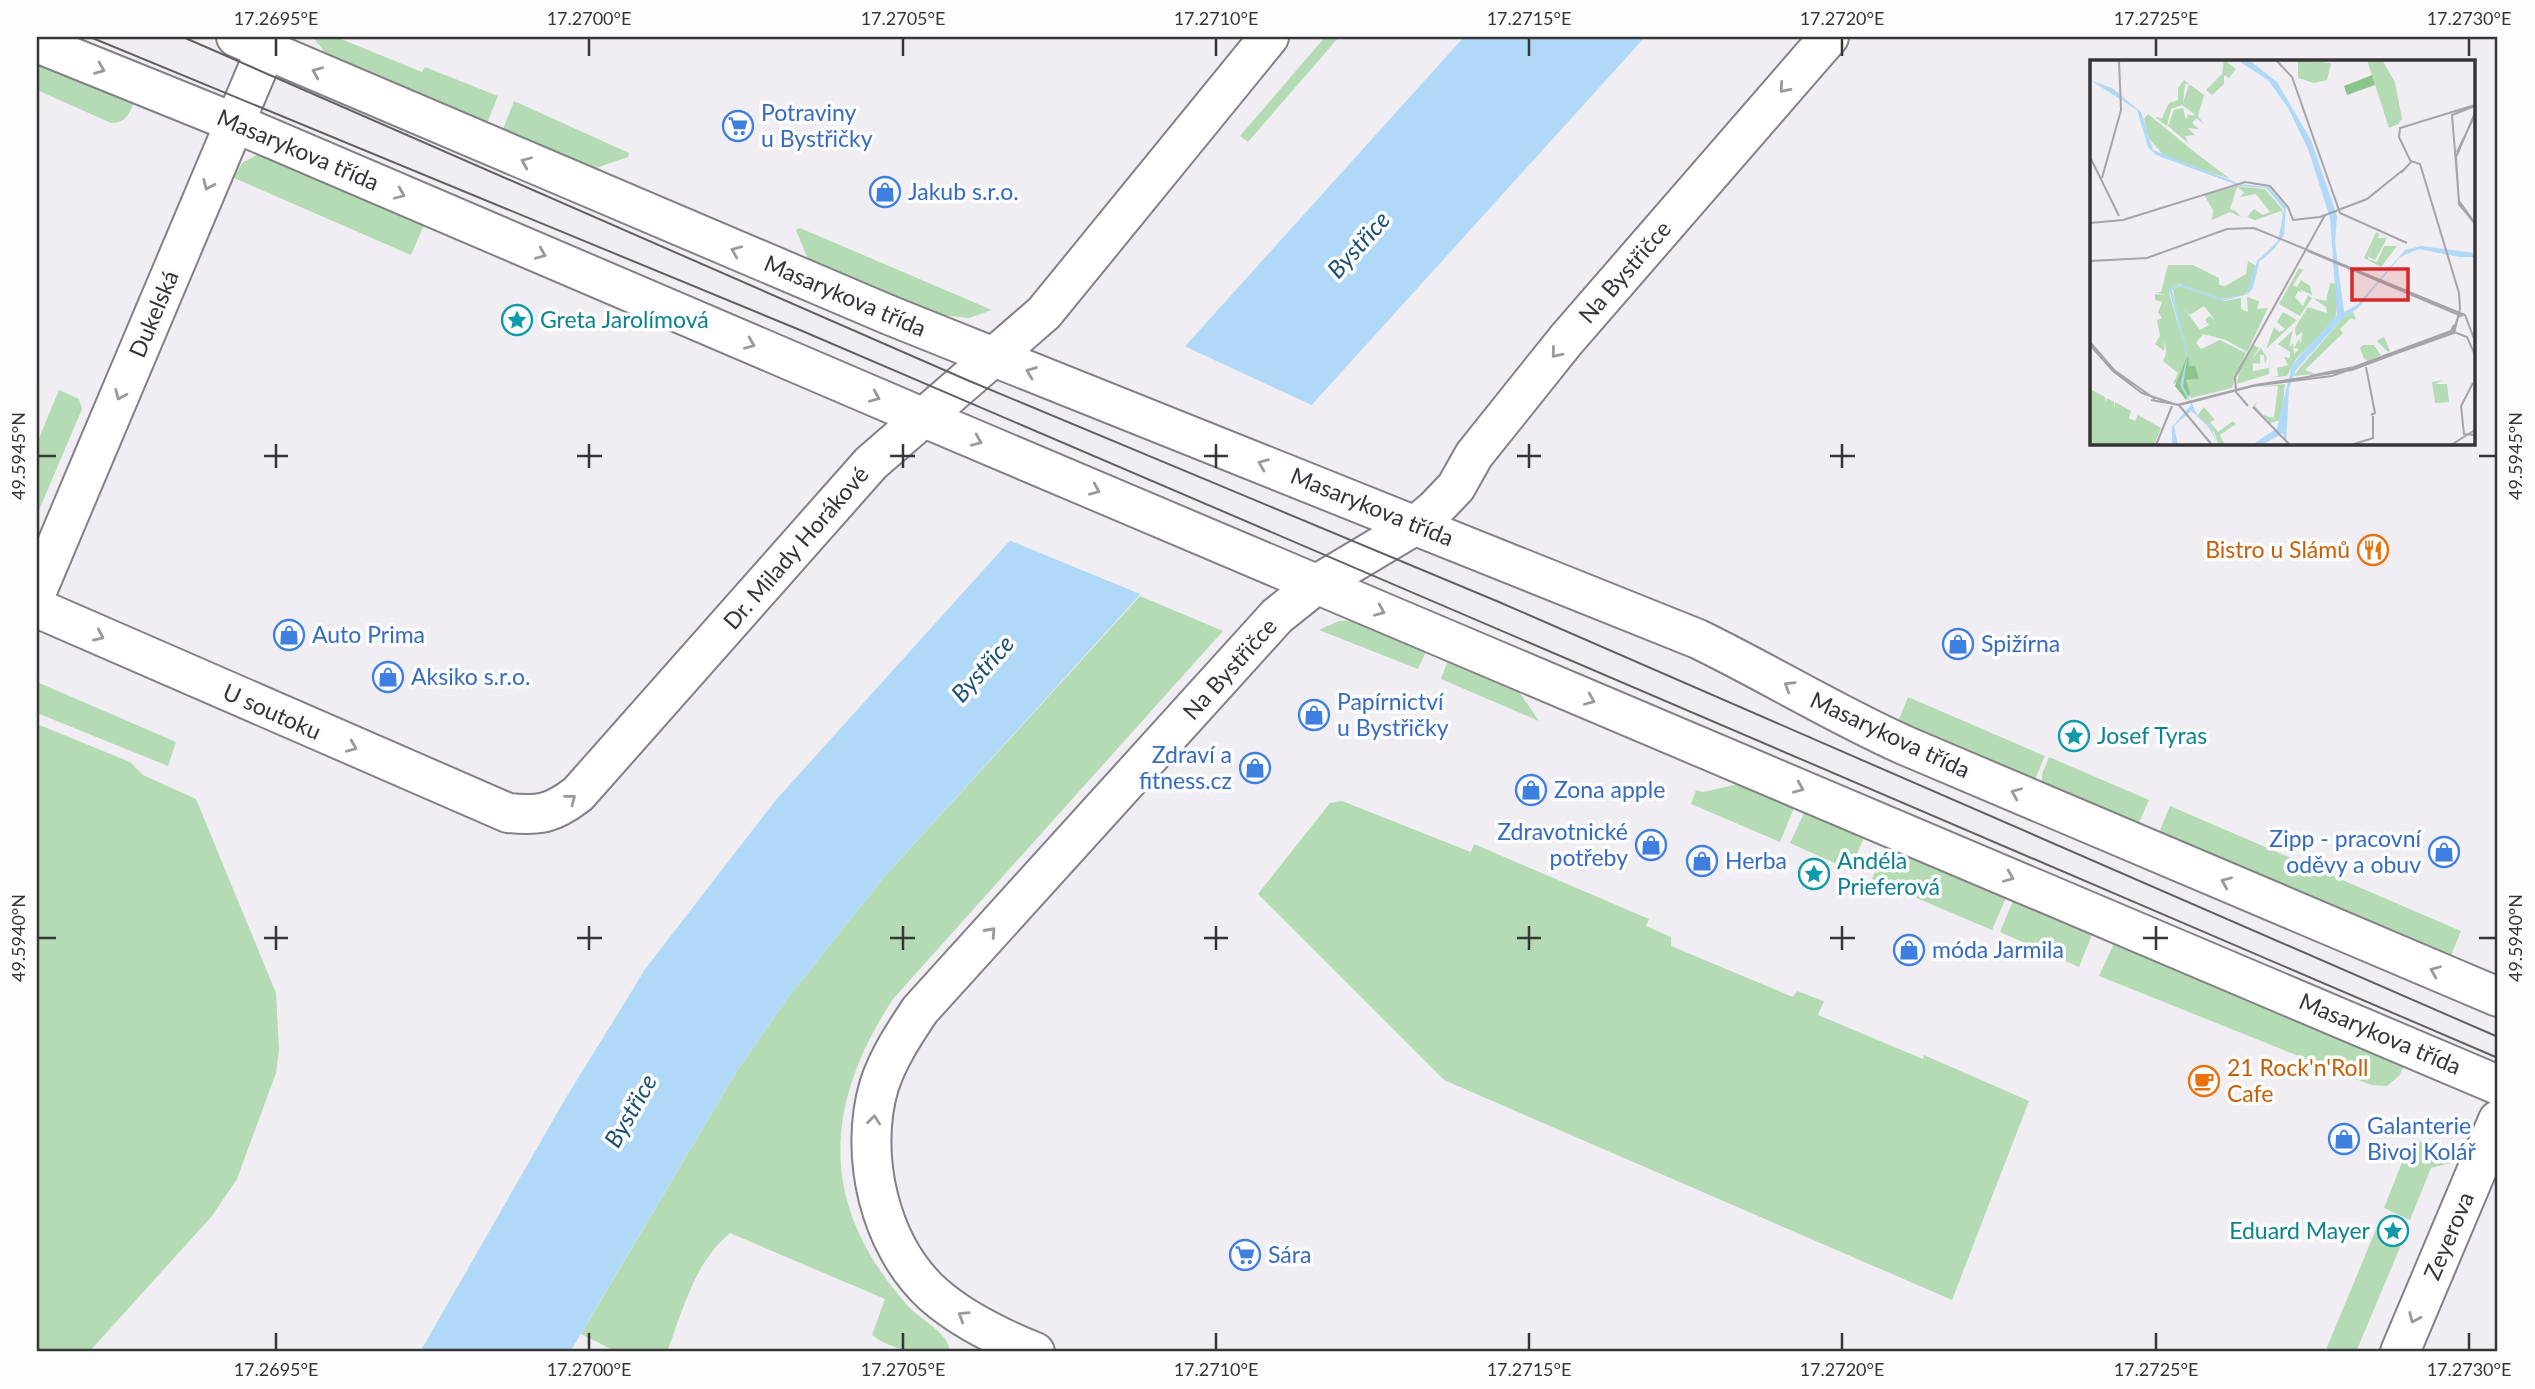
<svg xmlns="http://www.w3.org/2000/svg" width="2535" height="1389" font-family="Lato,sans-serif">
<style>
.green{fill:#b4dbb3}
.water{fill:#b0d9f7}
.pier{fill:#f0eef3}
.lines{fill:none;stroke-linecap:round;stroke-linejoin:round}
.minor-casing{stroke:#838185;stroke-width:42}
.minor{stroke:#fff;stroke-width:38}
.tram{stroke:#616063;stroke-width:2}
.oneway{stroke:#9a9a9b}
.ticks{fill:none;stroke:#363537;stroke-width:2.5}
.labels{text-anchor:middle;stroke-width:7;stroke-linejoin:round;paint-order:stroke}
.shop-label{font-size:23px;fill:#366cbe;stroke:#fdfcff;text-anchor:start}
.street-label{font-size:23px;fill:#363537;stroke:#fdfcff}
.culture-label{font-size:23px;fill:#0d838f;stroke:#fdfcff;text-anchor:start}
.food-label{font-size:23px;fill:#c56008;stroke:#fdfcff;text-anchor:end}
.water-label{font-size:24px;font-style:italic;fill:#1a5071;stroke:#fdfcff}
.inset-road{fill:none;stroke:#a6a4a8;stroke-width:2}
.view{fill:#d62828;fill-opacity:0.15;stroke:#d62828;stroke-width:3.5}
.inset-edge{fill:none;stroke:#363537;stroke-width:3.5}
.neatline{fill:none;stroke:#363537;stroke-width:2.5}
.ticks-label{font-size:18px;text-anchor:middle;fill:#363537}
</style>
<rect width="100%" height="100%" fill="#f0eef3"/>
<path class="green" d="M313 37H336L422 72 425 67 498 96 486 126 327 55Z
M1325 37H1339L1248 142 1240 136Z
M37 55 136 97C130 111 128 123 111 123L37 90Z
M514 101 629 153 628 157 590 170 502 132Z
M259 154H267L424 225 411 255 234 178 242 163Z
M800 228 992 310 969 318 932 314 810 264 796 230Z
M59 390 79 399 82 409 37 515V443Z
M1140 596 1223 631 893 999C822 1108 819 1206 908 1306 921 1321 948 1331 950 1352 922 1352 895 1353 872 1335L885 1299 730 1233C694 1263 683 1310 667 1352H617L581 1334 735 1074 787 999 885 876Z
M1359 620 1428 647 1418 669 1319 630 1339 621Z
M1450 655 1513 683 1539 721 1441 679Z
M37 682 176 742 168 766 37 713Z
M1908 697 2045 756 2034 782 1897 724Z
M37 724 130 762 143 775 196 799 276 993 279 1050 276 1073 237 1179 212 1216 89 1352H37Z
M2049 757 2149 800 2137 827 2042 786V774Z
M1748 782 1796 803 1780 842 1691 804 1696 790 1703 792Z
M1342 801 1471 852 1474 844 1649 919 1646 926 1671 937V946L1793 997 1797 991 1824 1001 1818 1015 1923 1059 1924 1055 2029 1101 1952 1300 1444 1080 1258 894 1330 803Z
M2170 806 2461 931 2449 960 2158 835Z
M1807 807 1866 833 1850 870 1790 843Z
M1887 843 2008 893 1992 930 1872 879Z
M2015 896 2094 930 2079 967 2000 932Z
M2116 939 2406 1061 2399 1076 2387 1086 2371 1085 2099 976Z
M2418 1141 2456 1157 2451 1163 2431 1168 2410 1220 2384 1208 2408 1147Z
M2377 1227 2404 1238 2356 1352H2325Z"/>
<path class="water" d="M1464 37H1645L885 876 787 999 735 1074 570 1352H420L564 1101 646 968 775 801Z"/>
<path class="pier" d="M1182 345 1316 407 1145 596 1006 539Z"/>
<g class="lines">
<g class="minor-casing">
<path id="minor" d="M236 37 889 315 1698 639C1768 673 1833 713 1904 745L2498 997
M37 43 235 123 922 417 2498 1085
M37 591 271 37
M37 608 508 813C540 816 552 814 578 794L871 463 1044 313 1269 37
M1035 1352C1000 1338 962 1320 933 1294 879 1245 859 1154 879 1086 888 1058 904 1034 920 1010L1277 616 1317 584 1416 525 1435 509 1456 487 1474 455 1566 340 1829 37
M2400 1352 2498 1120"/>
</g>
<use href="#minor" class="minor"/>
<path class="tram" d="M90 37 800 330 2498 1058
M183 37 967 380 1499 602 2498 1037"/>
</g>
<defs><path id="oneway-chevron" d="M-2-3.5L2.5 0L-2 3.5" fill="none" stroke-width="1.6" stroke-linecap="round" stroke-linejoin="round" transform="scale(1.75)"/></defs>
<g class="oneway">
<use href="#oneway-chevron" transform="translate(100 69) rotate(22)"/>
<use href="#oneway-chevron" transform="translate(317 72) rotate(-157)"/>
<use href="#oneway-chevron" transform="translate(1784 88) rotate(131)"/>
<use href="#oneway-chevron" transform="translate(526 162) rotate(-157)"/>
<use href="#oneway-chevron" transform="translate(208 185) rotate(113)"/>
<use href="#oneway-chevron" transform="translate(400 194) rotate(23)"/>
<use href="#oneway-chevron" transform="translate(736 251) rotate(-157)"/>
<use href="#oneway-chevron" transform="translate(541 254) rotate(23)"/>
<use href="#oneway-chevron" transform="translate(750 344) rotate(23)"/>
<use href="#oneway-chevron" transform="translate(1556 353) rotate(129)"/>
<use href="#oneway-chevron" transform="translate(1031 372) rotate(-159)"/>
<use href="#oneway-chevron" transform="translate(120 395) rotate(113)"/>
<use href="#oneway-chevron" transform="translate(875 397) rotate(23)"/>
<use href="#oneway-chevron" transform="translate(977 441) rotate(23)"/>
<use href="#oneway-chevron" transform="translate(1263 464) rotate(-158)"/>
<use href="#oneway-chevron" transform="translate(1095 490) rotate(23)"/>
<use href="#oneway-chevron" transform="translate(1380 611) rotate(23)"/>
<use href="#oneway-chevron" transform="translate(99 636) rotate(24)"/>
<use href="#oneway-chevron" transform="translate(1789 686) rotate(-149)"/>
<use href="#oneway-chevron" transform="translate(1590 700) rotate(23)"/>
<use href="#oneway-chevron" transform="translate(352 747) rotate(23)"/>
<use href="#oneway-chevron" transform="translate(1799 788) rotate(23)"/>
<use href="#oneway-chevron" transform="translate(2016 793) rotate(-157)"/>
<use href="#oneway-chevron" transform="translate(571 799) rotate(-38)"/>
<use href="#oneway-chevron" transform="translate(2009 877) rotate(23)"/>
<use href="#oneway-chevron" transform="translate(2226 882) rotate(-157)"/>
<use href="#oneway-chevron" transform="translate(991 932) rotate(-48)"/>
<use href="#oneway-chevron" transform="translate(2435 971) rotate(-157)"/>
<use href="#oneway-chevron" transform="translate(874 1120) rotate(-84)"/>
<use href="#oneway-chevron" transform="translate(963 1316) rotate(-148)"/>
<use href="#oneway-chevron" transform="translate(2414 1318) rotate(113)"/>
</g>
<path class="ticks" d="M276 38V56M589 38V56M903 38V56M1216 38V56M1529 38V56M1842 38V56M2156 38V56M2469 38V56M276 444V468M589 444V468M903 444V468M1216 444V468M1529 444V468M1842 444V468M38 456H56M264 456H288M577 456H602M890 456H915M1204 456H1228M1517 456H1541M1830 456H1855M2479 456H2496M276 926V950M589 926V950M903 926V950M1216 926V950M1529 926V950M1842 926V950M2156 926V950M38 938H56M264 938H288M577 938H602M890 938H915M1204 938H1228M1517 938H1541M1830 938H1855M2143 938H2168M2479 938H2496M276 1333V1350M589 1333V1350M903 1333V1350M1216 1333V1350M1529 1333V1350M1842 1333V1350M2156 1333V1350M2469 1333V1350"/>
<defs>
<g id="supermarket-ring" transform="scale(1.575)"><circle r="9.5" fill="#fdfcff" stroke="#3f7fe0" stroke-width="1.5"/><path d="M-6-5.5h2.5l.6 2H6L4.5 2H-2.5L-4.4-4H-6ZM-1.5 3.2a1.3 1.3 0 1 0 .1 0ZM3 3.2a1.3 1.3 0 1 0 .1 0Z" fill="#3f7fe0"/></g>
<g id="shop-ring" transform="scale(1.575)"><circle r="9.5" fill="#fdfcff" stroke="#3f7fe0" stroke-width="1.5"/><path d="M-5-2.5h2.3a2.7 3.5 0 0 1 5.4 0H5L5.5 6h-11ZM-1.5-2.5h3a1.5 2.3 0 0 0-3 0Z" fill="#3f7fe0"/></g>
<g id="sight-ring" transform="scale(1.575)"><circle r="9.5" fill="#fdfcff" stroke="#0f9aa8" stroke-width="1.5"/><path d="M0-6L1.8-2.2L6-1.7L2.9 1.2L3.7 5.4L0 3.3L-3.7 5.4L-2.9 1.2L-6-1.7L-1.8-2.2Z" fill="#0f9aa8"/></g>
<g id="restaurant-ring" transform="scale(1.575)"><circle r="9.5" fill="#fdfcff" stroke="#e8710a" stroke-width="1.5"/><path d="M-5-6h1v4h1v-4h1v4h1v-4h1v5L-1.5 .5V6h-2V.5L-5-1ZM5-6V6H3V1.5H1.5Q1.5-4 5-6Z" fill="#e8710a"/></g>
<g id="cafe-ring" transform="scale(1.575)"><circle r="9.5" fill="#fdfcff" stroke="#e8710a" stroke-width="1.5"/><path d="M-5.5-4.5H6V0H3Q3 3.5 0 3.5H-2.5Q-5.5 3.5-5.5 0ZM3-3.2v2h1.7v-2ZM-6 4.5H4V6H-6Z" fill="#e8710a"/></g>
</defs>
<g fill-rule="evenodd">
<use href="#supermarket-ring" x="738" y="126"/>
<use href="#shop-ring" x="885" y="192"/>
<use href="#sight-ring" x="517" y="320"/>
<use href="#restaurant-ring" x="2373" y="550"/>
<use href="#shop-ring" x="289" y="635"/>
<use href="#shop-ring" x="1958" y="644"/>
<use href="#shop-ring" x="388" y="677"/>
<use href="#shop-ring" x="1314" y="715"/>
<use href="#sight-ring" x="2074" y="736"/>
<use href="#shop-ring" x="1255" y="768"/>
<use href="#shop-ring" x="1531" y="790"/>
<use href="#shop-ring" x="1651" y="845"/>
<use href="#shop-ring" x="2444" y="852"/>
<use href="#shop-ring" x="1702" y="861"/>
<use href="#sight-ring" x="1814" y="874"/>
<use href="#shop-ring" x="1909" y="950"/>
<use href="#cafe-ring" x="2204" y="1081"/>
<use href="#shop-ring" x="2344" y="1139"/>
<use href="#sight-ring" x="2393" y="1231"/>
<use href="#supermarket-ring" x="1245" y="1255"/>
</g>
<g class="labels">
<g class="shop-label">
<text x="761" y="121">Potraviny<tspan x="761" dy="26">u Bystřičky</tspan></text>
<text x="908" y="200">Jakub s.r.o.</text>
<text x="312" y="643">Auto Prima</text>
<text x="1981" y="652">Spižírna</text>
<text x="411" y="685">Aksiko s.r.o.</text>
<text x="1337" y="710">Papírnictví<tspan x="1337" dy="26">u Bystřičky</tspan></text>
<text x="1232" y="763" text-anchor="end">Zdraví a<tspan x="1232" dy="26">fitness.cz</tspan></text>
<text x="1554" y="798">Zona apple</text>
<text x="1628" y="840" text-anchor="end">Zdravotnické<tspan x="1628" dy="26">potřeby</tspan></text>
<text x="2421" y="847" text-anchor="end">Zipp - pracovní<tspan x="2421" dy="26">oděvy a obuv</tspan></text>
<text x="1725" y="869">Herba</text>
<text x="1932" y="958">móda Jarmila</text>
<text x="2367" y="1134">Galanterie<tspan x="2367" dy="26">Bivoj Kolář</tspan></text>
<text x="1268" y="1263">Sára</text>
</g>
<g class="street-label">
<text transform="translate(298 150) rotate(23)" y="8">Masarykova třída</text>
<text transform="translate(1625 272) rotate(-49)" y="8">Na Bystřičce</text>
<text transform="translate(845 296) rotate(23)" y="8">Masarykova třída</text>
<text transform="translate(154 314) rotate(-67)" y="8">Dukelská</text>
<text transform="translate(1372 507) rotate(22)" y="8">Masarykova třída</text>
<text transform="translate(796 548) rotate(-49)" y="8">Dr. Milady Horákové</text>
<text transform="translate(1230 669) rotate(-48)" y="8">Na Bystřičce</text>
<text transform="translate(272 712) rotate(24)" y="8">U soutoku</text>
<text transform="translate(1890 735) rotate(25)" y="8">Masarykova třída</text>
<text transform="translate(2380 1034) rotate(23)" y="8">Masarykova třída</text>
<text transform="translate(2449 1236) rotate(-67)" y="8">Zeyerova</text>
</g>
<g class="culture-label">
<text x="540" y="328">Greta Jarolímová</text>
<text x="2097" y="744">Josef Tyras</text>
<text x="1837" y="869">Andéla<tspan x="1837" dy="26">Prieferová</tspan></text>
<text x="2370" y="1239" text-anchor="end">Eduard Mayer</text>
</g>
<g class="food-label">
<text x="2350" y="558">Bistro u Slámů</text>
<text x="2227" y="1076" text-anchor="start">21 Rock'n'Roll<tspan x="2227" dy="26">Cafe</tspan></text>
</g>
<g class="water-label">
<text transform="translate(1359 245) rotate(-48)" y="8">Bystřice</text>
<text transform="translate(983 669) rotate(-48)" y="8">Bystřice</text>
<text transform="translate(631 1111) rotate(-60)" y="8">Bystřice</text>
</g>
</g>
<g transform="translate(2090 60)">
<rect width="385" height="385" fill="#f0eef3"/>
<path d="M134 0 146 9 139 18 134 15V24L122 35 116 30 132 14ZM208 0 241 3 237 20 224 23 208 18ZM277 0H292L305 22 312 59 308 64 299 68ZM94 20 99 24H95L93 43 99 24 114 35 108 56 114 64 106 58 102 63 109 69 98 68 105 75 95 76 98 83 78 66 84 50 93 48 96 60 98 54 103 56 104 54 92 45 81 49 77 66 65 57 72 58 79 43 88 40V28ZM58 54 107 94 140 119 75 97 58 77 54 59ZM147 126 175 129 192 149 194 160 191 151 165 160 157 157 164 149 173 155 180 152 166 134 150 137 154 132 147 127 140 149 146 151 151 157 140 152 122 160 123 150 114 135ZM286 172 294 176 289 174 288 178H297L285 200 279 197 283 182 278 199 287 202 294 186H307L291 207 274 198ZM158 201 165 205 162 226 154 235 131 239 89 224 79 232 97 297 90 322 83 324 88 313 73 301 76 294 75 281 74 291 65 284 70 276 67 260 72 258 68 252 72 242 65 240V234L74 235 66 232H71L78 205H103L129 218V225L135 226 156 214ZM209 208 213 210 203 225 207 227 211 220 220 226 222 235 226 229 222 235 209 229 213 233 208 231 205 237 213 246 218 235 222 238 210 256 189 244ZM240 223 245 224 248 240 245 260 206 299 197 316 180 318 188 316 187 308 198 305 194 297 200 298V292L188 284 203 270 199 288 203 283 204 294 209 289 204 288 209 279 211 284 212 272 206 277 205 268 218 247 237 253 236 247 223 238 236 241ZM90 226 135 241 151 238V249L158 252 157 237 169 241 167 249 178 248 157 292 136 280 113 274 106 283 111 289 130 280 156 293 142 328 101 338 97 334 96 320 109 319 99 306 88 263 83 229ZM114 246 125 260 119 256 115 260 119 265 110 270 94 248 100 255ZM193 252 207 260 176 289 184 267 189 272 195 269 187 262ZM263 252 266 260 261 258 250 269 253 273 215 310 225 314 203 316 252 259ZM294 277 300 291 278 301 274 299 270 288 273 285H284L291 295 298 292 287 281ZM164 285 169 288 161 300 171 288 177 298 175 304 174 295H170V304L163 303V311L179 308 180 293 179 314 147 324 149 310ZM353 320 345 324H357L359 342 345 343 342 322ZM195 324 191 360 180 363 163 346 168 342 165 346 173 355 184 358 188 326 167 327ZM0 329 15 337 16 343 17 338 24 342 25 349V342L41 351 39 358 45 361 48 355 71 368 64 385H0ZM114 347 125 360 120 362 128 372 143 361 146 364 130 375 135 385H129L124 372 107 356Z" fill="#b4dbb3" fill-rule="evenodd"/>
<path d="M282 15 285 25 257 35 254 26ZM98 294 99 306H105L109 319 96 320 100 333 96 340 85 326Z" fill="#8cc58b"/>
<path d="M147 0H159L187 22 221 80 247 156 245 183 254 252 267 245 315 190 331 186 385 193V197H369L329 189 310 197 268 248 252 259 206 310 199 328 196 385 193 373 172 385H162L187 368 202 305 247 255 240 158 218 89 198 48 178 20ZM0 20 22 28 51 52 63 90 150 124 179 127 196 147 194 175 184 189 169 202 163 228 158 234 132 241 90 226 82 230 98 294 93 326 108 356 119 364 129 385 116 363 101 351 84 366 88 385 82 383V367L101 345 90 325 97 297 79 229 91 224 132 239 156 234 167 201 188 181 194 149 176 128 150 126 66 95 58 87 47 50Z" fill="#b0d9f7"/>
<path class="inset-road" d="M186 0 202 17 250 153 317 183M385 46 362 55 369 141 385 163M385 53 366 97 369 144 385 164M367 92 385 55M0 97 29 156M311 113 321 102 309 77 310 68 385 45M12 118 31 50 29 0M0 163 33 160 155 122 180 126 198 147 203 160 230 157 277 139 313 110M218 191 369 255M0 201 57 198 137 169 164 168 375 255 385 281M364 272 377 277 385 295M0 282 24 310 65 339M0 285 23 311 52 333 87 345 165 325 262 310 363 272 368 257 374 254M276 307 285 353 281 355M220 316 264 307 361 271 364 265M61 340 90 345 163 326 242 316 364 273 370 249 369 233 330 104 321 101M88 344 122 385M158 346 146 332 145 317 235 155M371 346 383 323M371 346 374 374 385 375M163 347 200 385M66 385 82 346M261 385 283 378V356M361 385 385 370"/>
<path class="view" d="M262 209H318V240H262Z"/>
<rect width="385" height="385" class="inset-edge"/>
</g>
<rect width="2535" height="1389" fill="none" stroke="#fdfcff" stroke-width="77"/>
<rect x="38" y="38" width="2458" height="1312" class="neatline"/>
<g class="ticks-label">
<text x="276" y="25">17.2695°E</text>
<text x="589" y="25">17.2700°E</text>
<text x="903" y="25">17.2705°E</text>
<text x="1216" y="25">17.2710°E</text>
<text x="1529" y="25">17.2715°E</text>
<text x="1842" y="25">17.2720°E</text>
<text x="2156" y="25">17.2725°E</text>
<text x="2469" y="25">17.2730°E</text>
<text transform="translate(19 456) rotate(-90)" y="6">49.5945°N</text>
<text transform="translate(2516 456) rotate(-90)" y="6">49.5945°N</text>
<text transform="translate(19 938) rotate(-90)" y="6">49.5940°N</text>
<text transform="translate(2516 938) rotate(-90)" y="6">49.5940°N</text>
<text x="276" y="1376">17.2695°E</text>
<text x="589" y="1376">17.2700°E</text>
<text x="903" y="1376">17.2705°E</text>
<text x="1216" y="1376">17.2710°E</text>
<text x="1529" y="1376">17.2715°E</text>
<text x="1842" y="1376">17.2720°E</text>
<text x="2156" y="1376">17.2725°E</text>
<text x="2469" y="1376">17.2730°E</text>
</g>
</svg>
